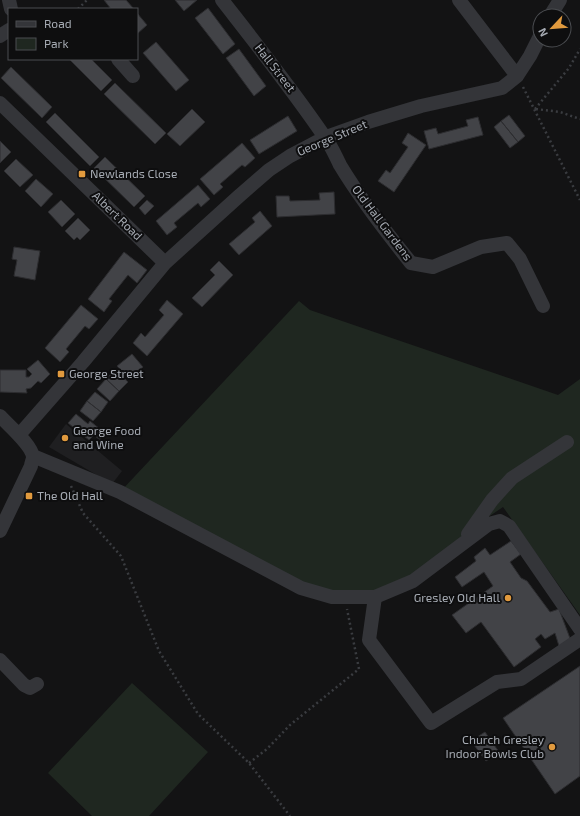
<svg xmlns="http://www.w3.org/2000/svg" width="580" height="816" font-family="'Exo 2',sans-serif">
<style>
.built{fill:#1f1f21}
.green{fill:#1f2720}
.building{fill:#424347;stroke:#2d2d30}
.lines{fill:none;stroke-linecap:round;stroke-linejoin:round}
.path{stroke:#3a3c40;stroke-width:2.5;stroke-dasharray:2 3;stroke-linecap:butt}
.minor{stroke:#343539;stroke-width:14}
.poi-dot{fill:#e19a3e;stroke:#0e0e0f;stroke-width:1.5}
.labels{text-anchor:middle;stroke-width:4;stroke-linejoin:round;paint-order:stroke}
.street-label{font-size:12px;fill:#a6abb3;stroke:#0e0e0f}
.poi-label{font-size:12px;fill:#a6abb3;stroke:#0e0e0f;text-anchor:start}
</style>
<rect width="100%" height="100%" fill="#131314"/>
<path class="built" d="M66 424 122 471 112 484 49 447Z"/>
<path class="green" d="M299 301 310 310 558 395 580 379V615L503 507 481 522 413 581 375 597H332L120 492Z
M132 683 208 752 149 816H92L48 773Z"/>
<path class="building" d="M104 0H126L134 9H111Z
M175 0H197L184 11Z
M208 8 235 44 223 54 195 18Z
M137 13 147 25 137 34Z
M156 42 189 80 176 91 143 53Z
M239 49 266 86 254 96 226 58Z
M69 59H91L112 80 101 91Z
M11 67 52 107 42 118 1 78Z
M115 83 166 133 155 144 104 94Z
M192 109 205 122 180 146 167 134Z
M55 113 99 157 90 166 46 122Z
M509 115 525 136 518 142 501 121Z
M288 116 297 131 259 154 250 140Z
M478 117 483 135 429 149 424 131 436 128 438 134 468 126 466 120Z
M501 121 518 142 510 148 494 127Z
M408 133 426 145 394 192 378 181 386 170 390 173 408 147 402 143Z
M0 141 11 152 0 163Z
M242 143 255 158 245 167 242 165 220 184 223 187 214 195 200 179Z
M105 157 145 196 134 207 94 168Z
M16 159 33 175 20 187 4 171Z
M36 179 53 194 41 207 25 191Z
M198 185 210 199 201 207 198 203 174 223 177 227 167 235 156 221Z
M334 192 335 214 277 217 276 196H289L290 201 320 200 319 193Z
M61 200 75 214 62 227 48 212Z
M147 200 154 206 145 215 139 208Z
M260 211 272 226 239 255 229 244 255 222 252 218Z
M78 218 90 230 80 240 77 237 74 240 65 231Z
M14 247 40 251 35 280 14 276 17 260 12 259Z
M124 252 147 270 137 283 128 275 109 299 112 301 104 312 88 299Z
M219 261 233 275 202 307 192 298 215 275 210 270Z
M167 300 183 314 147 356 133 343 141 333 145 337 164 315 159 310Z
M81 305 98 319 89 329 85 326 66 349 69 352 60 362 45 348Z
M132 354 143 367 129 379 117 366Z
M38 360 50 374 41 383 38 381 31 388 26 389 27 393 0 392V370H26V377H29L32 374 27 369Z
M115 370 128 382 119 391 106 379Z
M106 379 119 391 110 401 97 389Z
M95 392 108 402 101 412 87 401Z
M87 401 101 412 93 421 80 411Z
M76 414 88 424 90 421 106 434 100 440 94 435 89 440 68 423Z
M511 541 521 554 510 562 521 578 527 581 550 612 559 609 571 641 559 646 555 633 545 639 541 634 535 639 541 647 514 667 481 622 466 633 452 615 493 586 484 572 462 587 455 577 476 561 474 557 485 548 490 555Z
M580 666V776L555 794 503 718Z
M485 732 499 752 486 761 471 741Z"/>
<g class="lines">
<path class="path" d="M78 9 87 0
M523 87 580 200
M535 109 569 68 580 49
M536 109 560 112 580 119
M71 486 83 513 121 556 159 651 198 714 249 763 290 816
M249 763 267 749 290 725 359 669 347 609"/>
<path class="minor" d="M9 0 11 9
M222 0C257 45 292 89 324 136 331 145 335 155 340 165 361 200 386 232 411 263L433 267 481 247 507 243 520 259 543 306
M459 0 517 76
M550 16 560 0
M0 36 9 30
M118 59 133 76
M0 103 165 263
M0 416C8 425 32 445 33 457 33 460 31 463 31 466L0 531
M19 435 83 362 165 263 238 197 269 170 290 156 311 145 326 137 368 122 421 106 502 88 517 76 530 56 540 36
M33 456 120 492 301 588 332 597H375L413 581 489 524 500 521 509 526 580 629
M468 534 492 500 512 478 567 442
M375 597 369 640 431 723 497 682 521 679 580 639
M0 660 24 685 30 688 37 684"/>
</g>
<g class="poi-dot">
<rect x="78" y="170" width="8" height="8" rx="2"/>
<rect x="57" y="370" width="8" height="8" rx="2"/>
<circle cx="65" cy="438" r="4"/>
<rect x="25" y="492" width="8" height="8" rx="2"/>
<circle cx="508" cy="598" r="4"/>
<circle cx="552" cy="747" r="4"/>
</g>
<g class="labels">
<g class="street-label">
<text transform="translate(275 68) rotate(52)" y="4">Hall Street</text>
<text transform="translate(332 138) rotate(-23)" y="4">George Street</text>
<text transform="translate(117 216) rotate(44)" y="4">Albert Road</text>
<text transform="translate(382 223) rotate(53)" y="4">Old Hall Gardens</text>
</g>
<g class="poi-label">
<text x="90" y="178">Newlands Close</text>
<text x="69" y="378">George Street</text>
<text x="73" y="435">George Food<tspan x="73" dy="14">and Wine</tspan></text>
<text x="37" y="500">The Old Hall</text>
<text x="500" y="602" text-anchor="end">Gresley Old Hall</text>
<text x="544" y="744" text-anchor="end">Church Gresley<tspan x="544" dy="14">Indoor Bowls Club</tspan></text>
</g>
</g>
<rect x="8" y="8" width="130" height="52" fill="#0e0e0f" stroke="#4b4d51"/>
<rect x="16" y="21" width="20" height="6" fill="#343539" stroke="#4b4d51"/>
<text x="44" y="28" font-size="12" fill="#a6abb3">Road</text>
<rect x="16" y="38" width="20" height="12" fill="#1f2720" stroke="#4b4d51"/>
<text x="44" y="48" font-size="12" fill="#a6abb3">Park</text>
<g transform="translate(552 28) rotate(244)"><circle r="19" fill="#0e0e0f" stroke="#4b4d51"/>
<path d="M0-3L7 15L0 10L-7 15Z" fill="#e19a3e"/>
<text y="-6" font-size="11" font-weight="bold" text-anchor="middle" fill="#a6abb3">N</text>
</g>
</svg>
